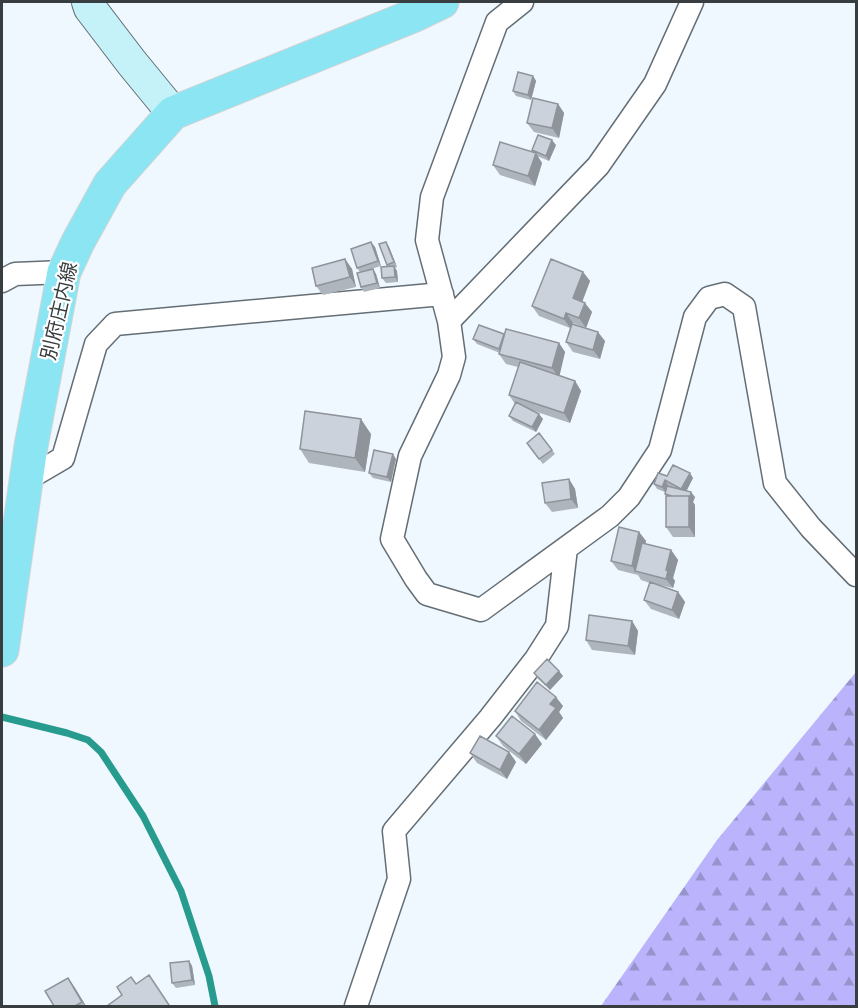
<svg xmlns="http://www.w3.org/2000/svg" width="858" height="1008" font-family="Cabin,'Noto Sans JP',sans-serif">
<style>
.forest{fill:url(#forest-firs)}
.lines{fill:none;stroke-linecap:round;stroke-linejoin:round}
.stream{stroke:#279b8e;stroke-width:7}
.street-casing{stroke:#646e75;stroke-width:25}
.secondary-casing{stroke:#646e75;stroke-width:34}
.primary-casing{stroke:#d3d4d5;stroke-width:35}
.street{stroke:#fff;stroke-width:22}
.secondary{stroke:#c5f2f8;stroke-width:32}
.primary{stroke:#8be5f2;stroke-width:33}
.wall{fill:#afb5bd}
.shaded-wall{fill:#8f939a}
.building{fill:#ccd2dc;stroke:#8f939a;stroke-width:1.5}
.labels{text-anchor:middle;stroke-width:4.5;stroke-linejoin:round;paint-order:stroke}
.street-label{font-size:20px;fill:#383d3f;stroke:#fff}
</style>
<defs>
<pattern id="forest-firs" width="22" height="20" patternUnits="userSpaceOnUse" patternTransform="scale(1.5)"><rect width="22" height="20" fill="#bbb3fb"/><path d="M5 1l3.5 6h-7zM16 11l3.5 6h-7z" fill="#9993cd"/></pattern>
</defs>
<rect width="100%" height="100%" fill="#eff8fe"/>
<path class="forest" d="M856 672V1006H601L717 840Z"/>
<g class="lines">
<path class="stream" d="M2 717 67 733 88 740 101 752 143 816 181 891 209 976 215 1006"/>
<g class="street-casing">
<path id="street" d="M522 2 497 22 432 197 427 240 449 321 454 357 449 375 410 456 392 539 416 579 427 594 481 610 610 516 629 497 660 450 695 317 709 298 725 294 744 307 775 483 811 528 856 575
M2 281 15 274 64 272
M449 321 598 166 655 84 692 2
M27 479 63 458 96 344 115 324 442 294
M356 1006 399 879 394 831 490 718 536 659 557 626 566 548"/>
</g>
<g class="secondary-casing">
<path id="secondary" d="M88 2 90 8 132 63 173 113"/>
</g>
<g class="primary-casing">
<path id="primary" d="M2 650 31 446 64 272 78 242 110 184 173 113 415 15 442 2"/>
</g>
<use href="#street" class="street"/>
<use href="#secondary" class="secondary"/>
<use href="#primary" class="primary"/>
</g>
<path class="wall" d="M533 76 536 81 531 100 516 96 513 91Z
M558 104 564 113 559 138 534 132 527 123Z
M556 145 549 161 537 156 542 163 535 186 500 175 493 165 533 153 532 150Z
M386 242 389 247 397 267 395 268 397 271 398 282 386 283 382 278 388 266 387 265Z
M375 247 381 266 368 270 373 269 376 274 380 288 364 292 361 287 360 272 357 268Z
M345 259 352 269 356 287 323 295 316 286Z
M583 272 590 281 582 301 592 312 586 328 573 323V324L605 341 600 359 573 352 566 342 570 328 539 316 532 306Z
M504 334 559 343 565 352 559 376 575 381 581 391 570 423 531 410 543 419 536 432 513 421 509 416 515 404 509 395 518 367 506 364 499 354 500 353 477 344 473 339Z
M539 433 555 454 543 464 530 448Z
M371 434 365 472 309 463 300 449Z
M396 459 391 482 373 478 369 473Z
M667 476 693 478 686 491 695 497 693 502 695 505V537H673L666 527V496L665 492 657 489 654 484Z
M569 479 575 489 578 508 552 512 545 503Z
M639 532 646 541 645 544 671 550 678 560 673 578 675 581 673 588 655 584 678 592 685 602 679 619 651 609 644 600 650 583 641 580 638 575 618 570 611 561Z
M632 621 638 631 635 655 592 650 586 640Z
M534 673 563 676 550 690 537 678Z
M563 706 559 712 563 718 546 740 521 721 515 711Z
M496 736 542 744 526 764 503 746Z
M509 752 516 762 507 779 477 763 470 753Z
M189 961 192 966 195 985 176 988 172 983Z
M68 978 75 988 86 1006H54Z"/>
<path class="shaded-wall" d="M533 76 536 81 531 100 528 95Z
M558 104 564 113 559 138 552 128Z
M552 140 556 145 549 161 546 156Z
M536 153 542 163 535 186 528 176Z
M371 242 375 247 381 266 378 261Z
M386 242 389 247 397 267 394 262Z
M345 259 352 269 356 287 350 277Z
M394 266 397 271 398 282 395 277Z
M373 269 376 274 380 288 377 283Z
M583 272 590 281 580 308 573 298Z
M585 303 592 312 586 328 579 318Z
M566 313 573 323 571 329 564 319Z
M598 332 605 341 600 359 593 350Z
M559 343 565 352 559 378 552 368Z
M575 381 581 391 570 423 564 413Z
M539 414 543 419 536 432 532 427Z
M361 419 371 434 365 472 355 458Z
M393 454 396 459 391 482 387 477Z
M690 473 693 478 685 494 681 489Z
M569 479 575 489 578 508 571 499Z
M665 480 668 485 665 492 662 487Z
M691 492 695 497 693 502 695 505V537L689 527V496Z
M639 532 646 541 639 572 635 571 632 566Z
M671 550 678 560 673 578 675 581 673 588 666 579V570Z
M678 592 685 602 679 619 672 610Z
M632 621 638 631 635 655 628 646Z
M559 671 563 676 550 690 546 685Z
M556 697 563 706 559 712 563 718 546 740 539 730 550 704Z
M535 734 542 744 526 764 519 754Z
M509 752 516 762 507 779 500 770Z
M189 961 192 966 195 985 192 980Z
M68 978 75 988 86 1006 82 1002Z"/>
<path class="building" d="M518 72 533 76 528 95 513 91Z
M533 98 558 104 552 128 527 123Z
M538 135 552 140 546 156 532 150Z
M500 142 536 153 528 176 493 165Z
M371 242 378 261 357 268 351 249Z
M386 242 394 262 387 265 379 244Z
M345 259 350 277 316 286 312 268Z
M551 259 583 272 573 298 585 303 579 318 566 313 564 319 532 306Z
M394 266 395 277 382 278 381 267Z
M373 269 377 283 361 287 357 273Z
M572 324 598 332 593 350 566 342Z
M479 325 504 334 499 349 473 339Z
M506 329 559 343 552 368 499 354Z
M520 362 575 381 564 413 509 395Z
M516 402 539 414 532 427 509 416Z
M305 411 361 419 355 458 300 449Z
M539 433 552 450 539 459 527 443Z
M374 450 393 454 387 477 369 473Z
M673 465 690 473 681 489 665 480 662 487 654 484 658 473 667 476Z
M569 479 571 499 545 503 542 483Z
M667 486 691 492 690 497 689 496H672L665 494Z
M666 496H689V527H666Z
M619 527 639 532 632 566 611 561Z
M642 543 671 550 666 570 668 571 666 579 635 571Z
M650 582 678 592 672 610 644 600Z
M589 615 632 621 628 646 586 640Z
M547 659 559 671 546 685 534 673Z
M537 682 556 697 550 704 556 708 539 730 515 711Z
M512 716 535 734 519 754 496 736Z
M480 736 509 752 500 770 470 753Z
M189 961 192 980 172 983 170 963Z
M149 975 169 1005 167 1006H107L122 995 117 987 131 977 136 984Z
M68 978 82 1002 75 1006H54L45 991Z"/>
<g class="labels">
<g class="street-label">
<text transform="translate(59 311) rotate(-77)" y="7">別府庄内線</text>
</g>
</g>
<rect width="858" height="1008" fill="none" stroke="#383d3f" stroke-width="6"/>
</svg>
